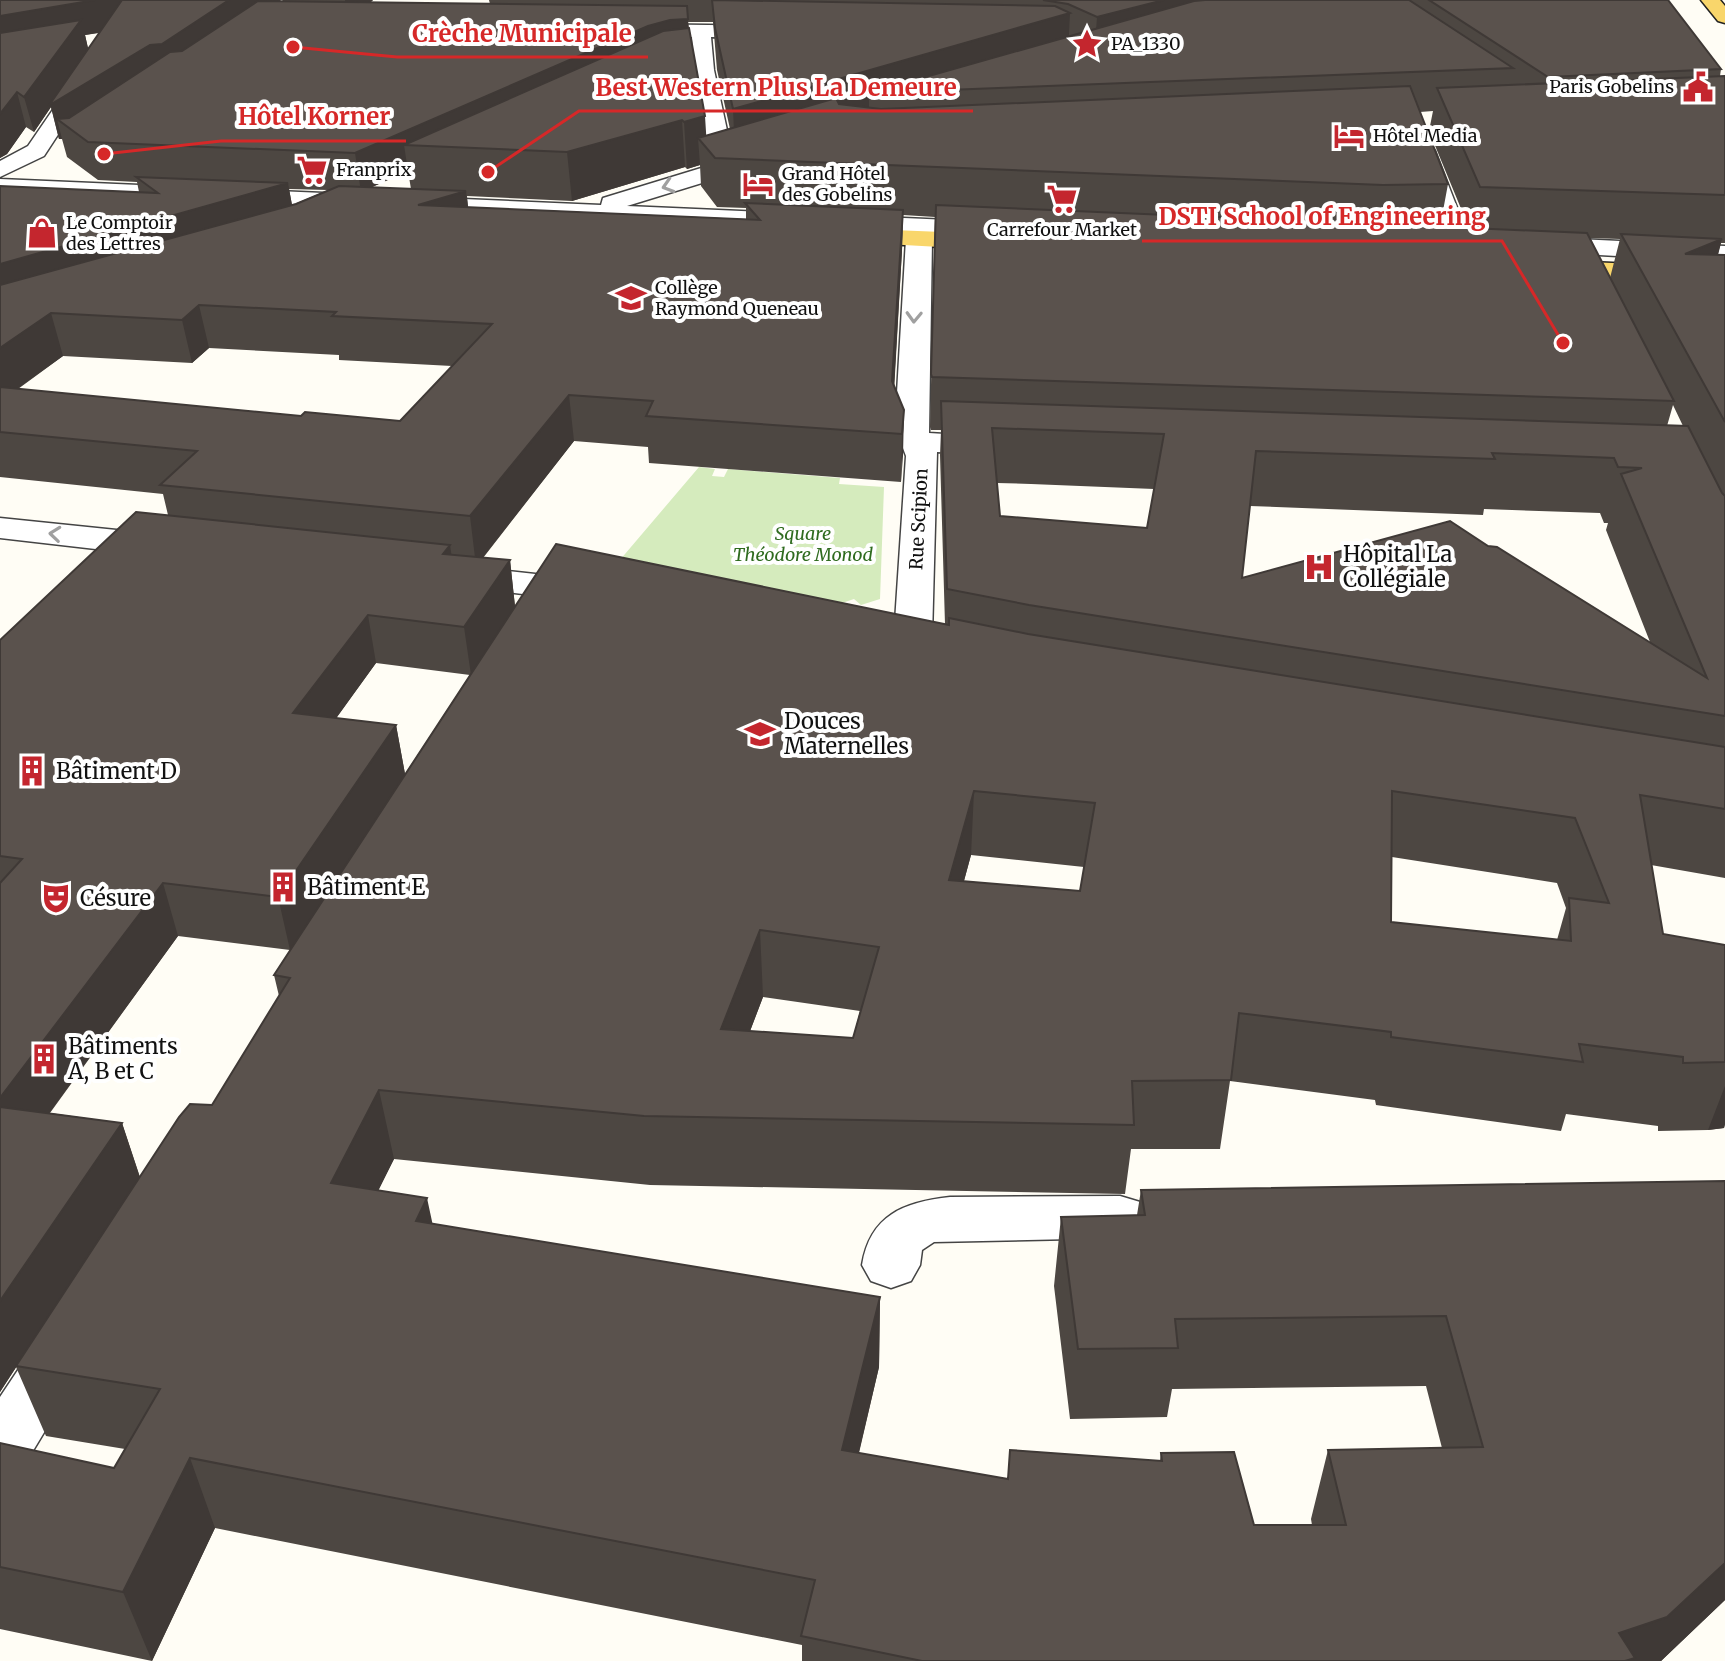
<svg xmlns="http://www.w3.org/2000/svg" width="1725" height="1661" font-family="Merriweather,serif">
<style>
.green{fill:#d5ebbd}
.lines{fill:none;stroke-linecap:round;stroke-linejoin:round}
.minor-casing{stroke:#444;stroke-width:3}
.major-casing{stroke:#222;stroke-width:3}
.minor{fill:#fff;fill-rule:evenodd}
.major{fill:#f9d66b;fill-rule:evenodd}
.wall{fill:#4d4742;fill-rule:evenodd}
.shaded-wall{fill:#3f3936}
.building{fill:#5a524d;stroke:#3f3936;stroke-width:2;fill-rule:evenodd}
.oneway{stroke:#a0a0a0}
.labels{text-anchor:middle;stroke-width:8;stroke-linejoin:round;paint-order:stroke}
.far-poi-label{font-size:18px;fill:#111;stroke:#fff;text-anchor:start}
.far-street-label{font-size:18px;fill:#111;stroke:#fff}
.far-park-label{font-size:18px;font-style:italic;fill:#2f6b1f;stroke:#fff}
.poi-label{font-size:22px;fill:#111;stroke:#fff;text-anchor:start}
.leader{fill:none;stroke:#d62828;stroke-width:3}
.callout-dot{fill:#d62828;stroke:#fff;stroke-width:3}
.callout-label{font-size:24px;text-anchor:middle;font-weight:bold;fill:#d62828;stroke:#fff;stroke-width:8;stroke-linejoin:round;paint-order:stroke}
</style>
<rect width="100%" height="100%" fill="#fffdf5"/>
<path class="green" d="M699 467 715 469 712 476 724 477 728 469 840 478 839 484 884 487 880 599 861 605 854 599 836 605 608 574Z"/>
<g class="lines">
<g class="minor-casing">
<path id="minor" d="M128 0H146L44 156 0 177V161L28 146Z
M632 24 775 26 785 32 775 38 711 37 714 70 733 158 756 152 764 154 768 159 764 164 627 206 995 222 1004 225 1008 230 1004 235 995 238 929 235 932 239 929 433 1010 438 1015 445 1010 452 999 455 937 452 932 637 927 657 922 665 908 669 894 665 889 657 894 637 906 456 895 427 906 239 910 234 0 193V179L601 205 603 198 711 165 694 70 692 37 625 34 622 30 625 26Z
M1423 144 1431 146 1435 151 1479 264 1475 270H1457L1453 264 1411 151 1415 146Z
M1536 237 1725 246V262L1527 251 1523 245 1527 239Z
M0 518 165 535 177 539 183 546 177 553 165 557 0 538Z
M452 565 590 580 603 583 608 591 603 599 590 602 439 584 434 576 439 568Z
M1120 1196 1140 1202 1148 1217 1140 1232 1120 1238 934 1242 922 1250 920 1265 911 1281 891 1288 871 1281 862 1265C870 1215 904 1202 950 1197Z
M63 1326 84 1334 93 1351 22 1469 0 1477V1397L42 1334Z"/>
</g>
<g class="major-casing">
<path id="major" d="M1701 0H1720L1725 6V23L1718 21Z
M842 228 993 234 1002 237 1006 242 1002 247 993 250 833 241 829 236 833 231Z
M1545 260 1725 268V284L1536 274 1532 268 1536 262Z"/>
</g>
<use href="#minor" class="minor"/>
<use href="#major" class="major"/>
</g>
<path class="wall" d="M0 0H281L278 2H284L282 0H373L370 3 490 4 489 0H1668L1721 69 1720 76H1725V243H1721L1718 255H1725V878L1651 865 1663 934 1725 945V1124L1724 1128 1708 1130 1658 1131V1126L1566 1114 1561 1131 1376 1105 1375 1100 1230 1081 1220 1149H1131L1125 1194 650 1185 394 1159 378 1190 433 1224 880 1297 879 1367 859 1453 1008 1479 1160 1461 1161 1453 1254 1525H1312L1311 1519 1328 1450 1442 1448 1426 1386 1172 1389 1167 1417 1070 1419 1054 1286 1061 1217 1137 1215 1141 1190 1725 1181V1600L1661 1661H802V1645L215 1528 152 1661 0 1629V1443L114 1468 125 1449 46 1436 16 1367 0 1392V640L168 515 163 494 0 477V186L139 192 137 182 98 180 67 157 62 139H59L51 107 34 132 26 127 7 154 0 158ZM688 22H713L717 70 730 129 706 136ZM99 33 88 49 85 35ZM1433 111 1429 131 1469 228 1440 227 1448 184 1420 112ZM700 165 701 186 717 207 746 208V219L468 207 467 196 572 201 685 167 687 169ZM408 171 411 189 372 187ZM289 189 328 190 292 205ZM903 215 935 217 930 427 931 430H941L940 455 945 624 515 606 510 560 483 558 574 441 648 447 649 463 901 482 904 410 894 386 902 250ZM1589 238 1620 239 1610 278ZM209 348 339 355V360L452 366 400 421 301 416 18 389 63 356 192 363ZM1673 405 1683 426H1667ZM997 483 1031 484 1154 489 1147 528 1000 516ZM1250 506 1483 515 1484 509 1600 513 1604 523H1608L1606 530 1650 642 1488 546 1242 578ZM376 663 470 675 405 774 396 725 336 718ZM971 855 1084 867 1080 891 964 881ZM1392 857 1557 883 1566 908 1557 940 1391 922ZM178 936 290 950 274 975 279 996 212 1105 140 1177 122 1123 50 1113ZM763 997 860 1011 853 1038 750 1031Z"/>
<path class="shaded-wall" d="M95 0H124L102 32 85 35 89 52 150 45 229 0H281L169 77 74 131 57 119 62 139H59L51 107 34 132 24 97 0 50V16Z
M345 0H373L348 18Z
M1164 0H1385L1095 45 1097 17Z
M1070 13 1068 53 869 93V114L735 154 733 109Z
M688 19 690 52 404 145 408 171 361 192 355 153 648 26 670 20Z
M17 92 26 127 7 154 0 158V114Z
M705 116 707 148 698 138 700 165 687 169 684 122Z
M682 120 685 167 572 201 567 152Z
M288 183 295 222 0 309V264Z
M466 191 471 230 418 205Z
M903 210 902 250 892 427V381Z
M1722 239 1709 286 1685 254Z
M199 305 209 348 192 363 182 320Z
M51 313 63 356 0 401V348Z
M569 395 574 441 476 566 470 516Z
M904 410 903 456 901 482 902 434Z
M450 545 457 591 443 554Z
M510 560 515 607 471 675 464 627Z
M368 615 376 663 304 763 293 713Z
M396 725 405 774 290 950 278 897Z
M974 791 971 855 946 946 949 880Z
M163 883 178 936 15 1160 0 1121V1098Z
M760 930 763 997 725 1097 721 1029Z
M1725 1086V1124L1724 1128 1708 1130Z
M379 1090 394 1159 348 1252 331 1183Z
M122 1123 140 1178 0 1392V1301Z
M427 1198 442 1268 416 1221Z
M880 1297 879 1367 843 1519 842 1450Z
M190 1458 215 1528 152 1661 123 1592Z
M1725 1563V1600L1661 1661H1607L1619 1633Z"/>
<path class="building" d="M0 0H95L0 16Z
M122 0H229L162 44 150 45 53 103 50 104Z
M712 0 1055 6 1070 13 733 109 715 28Z
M1043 0H1164L1097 17 1068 4Z
M1205 0H1409L1513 68 869 93 1194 1Z
M1429 0H1668L1721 69 1548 77Z
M258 1 687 6 688 19 670 20 648 26 355 153 88 142 57 119 69 118 170 52 182 51Z
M81 20 24 97 17 92 0 114V33Z
M689 28 705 116 684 122 682 120 567 152 404 145 663 31Z
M1725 76V195L1480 187 1437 88Z
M1410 86 1448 184 1383 185 715 158 698 138 836 98 839 104 881 109Z
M136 177 288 183 0 264V186L158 193Z
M339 186 466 191 418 205 760 220 745 203 903 210 892 381 904 410 902 434 646 416 653 401 569 395 470 516 160 485 197 451 0 432V387L301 416 305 412 400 421 492 324 332 316 336 312 199 305 182 320 51 313 0 348V285L296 204Z
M936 205 1587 233 1674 401 932 377 931 374Z
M1621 234 1722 239 1685 254 1725 255V422Z
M941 401 1688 426 1722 493 1725 496V716L1029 605 947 589ZM992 428 1164 434 1147 528 1000 516ZM1256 451 1495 459 1492 453 1614 458 1618 467 1642 468 1621 474 1707 678 1497 547 1488 546 1450 521 1242 578Z
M136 512 450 545 443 554 510 560 464 627 368 615 293 713 396 725 278 897 163 883 0 1098V883L22 859 0 856V640Z
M556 544 949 625V618L1028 634 1725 747V809L1640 795 1663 934 1725 945V1062L1683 1063V1057L1579 1044 1583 1062 1391 1037V1032L1239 1013 1231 1080 1132 1081 1134 1125 644 1116 379 1090 331 1183 427 1198 416 1221 880 1297 842 1450 1008 1479 1010 1450 1162 1461 1161 1453 1234 1452 1254 1525H1346L1328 1450 1483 1447 1446 1316 1175 1319 1178 1348 1078 1349 1061 1217 1145 1215 1141 1190 1725 1181V1563L1667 1617 1619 1633 1635 1658 1625 1661H922L801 1636 815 1580 190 1458 123 1592 0 1567V1443L114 1468 160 1389 16 1366 179 1117 190 1104 212 1105 290 978 274 975ZM974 791 1095 803 1080 891 949 880ZM1392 791 1575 818 1609 903 1569 898 1571 941 1391 922ZM760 930 879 947 853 1038 721 1029Z
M0 1107 122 1123 0 1301Z"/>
<defs><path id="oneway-chevron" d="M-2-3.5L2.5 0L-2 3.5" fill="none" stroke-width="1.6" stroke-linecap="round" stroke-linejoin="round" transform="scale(2)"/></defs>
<g class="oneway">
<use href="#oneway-chevron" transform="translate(668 186) rotate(163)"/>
<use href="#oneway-chevron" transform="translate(914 317) rotate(92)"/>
<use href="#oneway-chevron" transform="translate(55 534) rotate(-174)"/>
</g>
<defs>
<g id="sight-bare" transform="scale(2.4)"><path d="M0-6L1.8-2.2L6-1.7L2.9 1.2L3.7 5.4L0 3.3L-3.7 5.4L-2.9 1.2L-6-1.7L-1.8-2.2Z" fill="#c4262e" stroke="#fff" stroke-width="2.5" paint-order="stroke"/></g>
<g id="civic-bare" transform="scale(2.4)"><path d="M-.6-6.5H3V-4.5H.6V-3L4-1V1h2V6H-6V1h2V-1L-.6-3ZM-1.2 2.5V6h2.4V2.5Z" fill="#c4262e" stroke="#fff" stroke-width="2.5" paint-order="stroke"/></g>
<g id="hotel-bare" transform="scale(2.4)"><path d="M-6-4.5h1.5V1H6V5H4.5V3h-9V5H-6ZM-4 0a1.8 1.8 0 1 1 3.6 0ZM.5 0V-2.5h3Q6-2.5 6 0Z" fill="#c4262e" stroke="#fff" stroke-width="2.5" paint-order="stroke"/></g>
<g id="supermarket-bare" transform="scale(2.4)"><path d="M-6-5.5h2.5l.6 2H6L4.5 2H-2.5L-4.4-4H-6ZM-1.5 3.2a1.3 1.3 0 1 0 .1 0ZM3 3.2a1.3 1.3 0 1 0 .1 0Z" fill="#c4262e" stroke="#fff" stroke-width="2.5" paint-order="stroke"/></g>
<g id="shop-bare" transform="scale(2.4)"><path d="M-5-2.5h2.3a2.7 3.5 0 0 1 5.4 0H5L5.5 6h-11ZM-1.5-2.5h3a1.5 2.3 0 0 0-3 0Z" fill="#c4262e" stroke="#fff" stroke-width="2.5" paint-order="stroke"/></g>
<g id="school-bare" transform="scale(2.4)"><path d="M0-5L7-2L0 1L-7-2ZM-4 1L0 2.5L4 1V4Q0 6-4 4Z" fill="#c4262e" stroke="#fff" stroke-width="2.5" paint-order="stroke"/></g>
<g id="hospital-bare" transform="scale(2.4)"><path d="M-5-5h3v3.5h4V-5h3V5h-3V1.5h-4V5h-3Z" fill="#c4262e" stroke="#fff" stroke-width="2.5" paint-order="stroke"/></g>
<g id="building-bare" transform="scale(2.4)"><path d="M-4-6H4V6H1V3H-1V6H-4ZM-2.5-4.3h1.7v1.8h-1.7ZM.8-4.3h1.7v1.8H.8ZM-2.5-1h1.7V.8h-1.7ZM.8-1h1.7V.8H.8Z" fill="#c4262e" stroke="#fff" stroke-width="2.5" paint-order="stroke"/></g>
<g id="theatre-bare" transform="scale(2.4)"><path d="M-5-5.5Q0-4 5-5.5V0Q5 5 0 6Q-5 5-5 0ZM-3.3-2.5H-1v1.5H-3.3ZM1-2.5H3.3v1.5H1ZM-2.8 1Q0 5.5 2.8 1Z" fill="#c4262e" stroke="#fff" stroke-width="2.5" paint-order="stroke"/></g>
</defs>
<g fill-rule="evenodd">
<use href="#sight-bare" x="1087" y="44"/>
<use href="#civic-bare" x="1698" y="87"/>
<use href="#hotel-bare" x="1349" y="136"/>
<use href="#supermarket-bare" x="312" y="170"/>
<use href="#hotel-bare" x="758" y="184"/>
<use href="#supermarket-bare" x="1062" y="199"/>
<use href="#shop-bare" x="42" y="233"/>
<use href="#school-bare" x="631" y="298"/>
<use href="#hospital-bare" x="1319" y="567"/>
<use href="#school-bare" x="760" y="734"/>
<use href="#building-bare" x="32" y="771"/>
<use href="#building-bare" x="283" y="887"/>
<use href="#theatre-bare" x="56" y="898"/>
<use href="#building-bare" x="44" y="1059"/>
</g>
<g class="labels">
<g class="far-poi-label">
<text x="1111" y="50">PA_1330</text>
<text x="1674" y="93" text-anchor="end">Paris Gobelins</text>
<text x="1373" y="142">Hôtel Media</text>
<text x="336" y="176">Franprix</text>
<text x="782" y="180">Grand Hôtel<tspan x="782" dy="21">des Gobelins</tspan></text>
<text x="66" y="229">Le Comptoir<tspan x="66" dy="21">des Lettres</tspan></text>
<text x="1062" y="236" text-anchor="middle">Carrefour Market</text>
<text x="655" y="294">Collège<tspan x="655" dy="21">Raymond Queneau</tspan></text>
</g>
<g class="far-street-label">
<text transform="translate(919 519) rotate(-87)" y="6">Rue Scipion</text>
</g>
<g class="far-park-label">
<text x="803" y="540">Square<tspan x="803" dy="21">Théodore Monod</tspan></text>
</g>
<g class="poi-label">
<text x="1343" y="562">Hôpital La<tspan x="1343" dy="25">Collégiale</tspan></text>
<text x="784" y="729">Douces<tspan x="784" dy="25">Maternelles</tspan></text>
<text x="56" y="779">Bâtiment D</text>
<text x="307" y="895">Bâtiment E</text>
<text x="80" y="906">Césure</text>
<text x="68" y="1054">Bâtiments<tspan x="68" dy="25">A, B et C</tspan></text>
</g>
</g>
<path class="leader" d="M293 47L397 57H648M488 172L579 111H973M104 154L221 141H406M1563 343L1502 241H1142"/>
<g class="callout-dot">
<circle cx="293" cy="47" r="8"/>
<circle cx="488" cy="172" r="8"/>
<circle cx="104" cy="154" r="8"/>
<circle cx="1563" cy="343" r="8"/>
</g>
<g class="callout-label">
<text x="522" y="42">Crèche Municipale</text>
<text x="776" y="96">Best Western Plus La Demeure</text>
<text x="314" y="125">Hôtel Korner</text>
<text x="1322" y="225">DSTI School of Engineering</text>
</g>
</svg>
